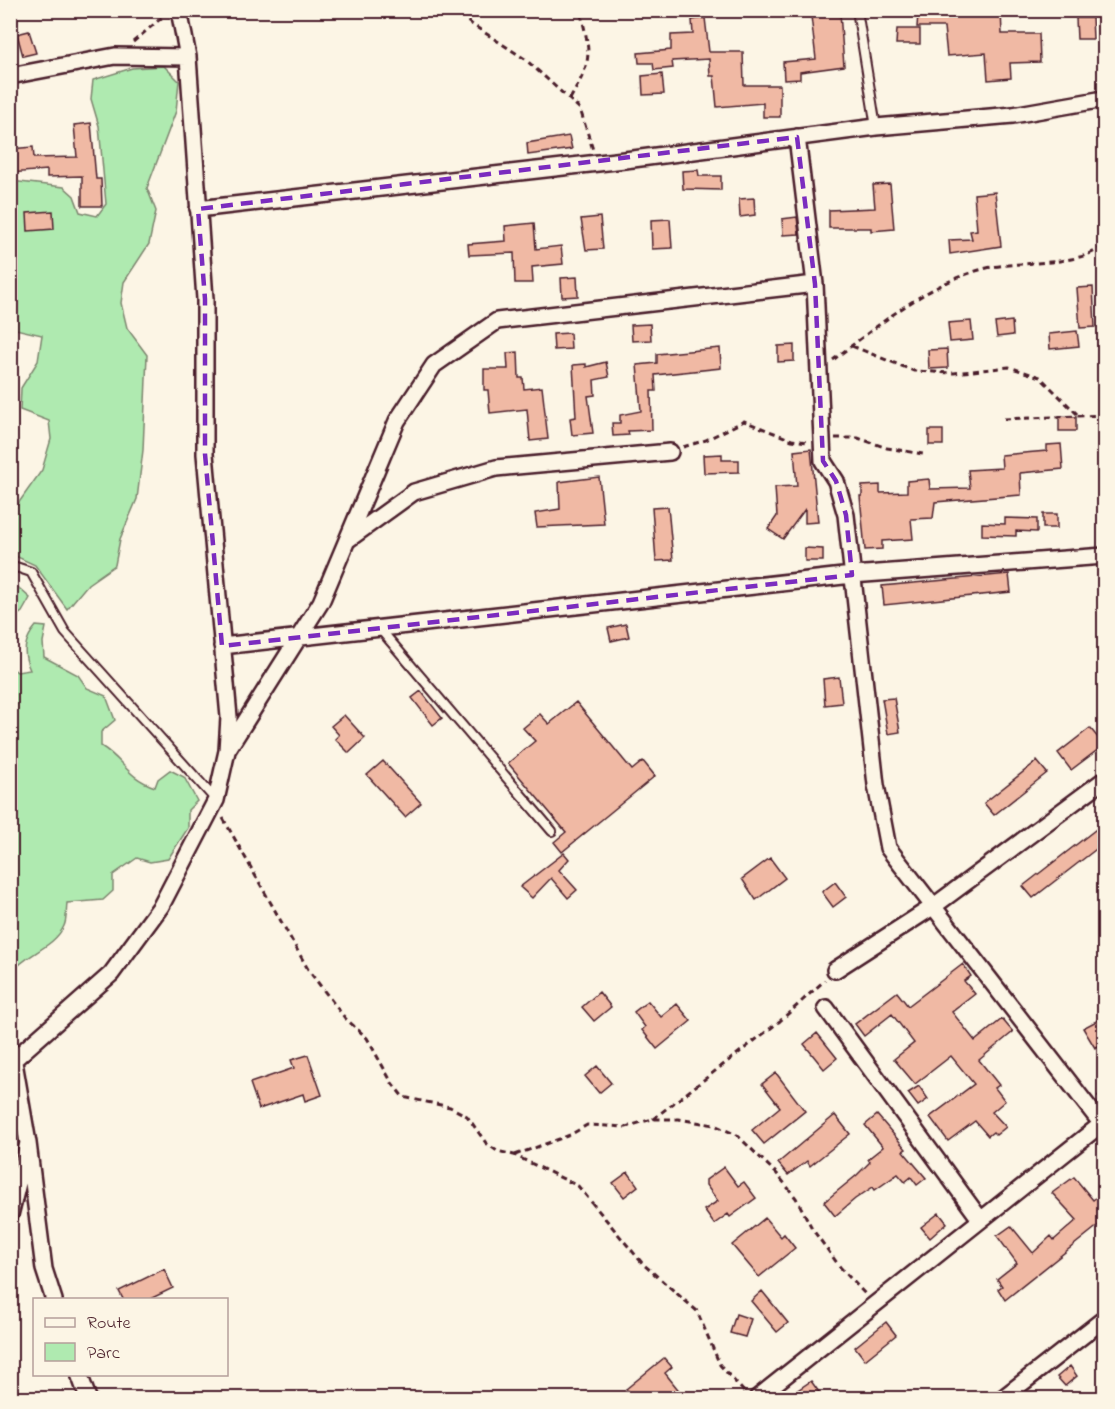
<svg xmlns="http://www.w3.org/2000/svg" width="1115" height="1409" font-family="'Indie Flower',sans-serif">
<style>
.green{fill:#afeab0;stroke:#7c846e;stroke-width:1.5}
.building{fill:#f0b9a4;stroke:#4a1f2b;stroke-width:1.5}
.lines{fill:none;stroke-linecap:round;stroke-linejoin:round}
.lane-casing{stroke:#4a1f2b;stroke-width:12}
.street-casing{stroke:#4a1f2b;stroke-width:20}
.path{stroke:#4a1f2b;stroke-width:3;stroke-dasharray:6 4.5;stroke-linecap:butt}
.lane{stroke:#fcf5e5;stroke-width:8}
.street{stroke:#fcf5e5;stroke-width:15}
.marked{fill:none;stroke:#7b2cbf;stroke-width:4.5;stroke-dasharray:12 8;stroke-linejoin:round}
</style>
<rect width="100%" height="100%" fill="#fcf5e5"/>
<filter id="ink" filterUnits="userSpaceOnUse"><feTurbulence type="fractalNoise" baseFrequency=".0167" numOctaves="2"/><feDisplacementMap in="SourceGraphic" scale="12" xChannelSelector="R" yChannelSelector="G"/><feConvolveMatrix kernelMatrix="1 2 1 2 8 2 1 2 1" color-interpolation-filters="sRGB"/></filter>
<g filter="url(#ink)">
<path class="green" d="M164 66 179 81 176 111 147 188 156 211 149 244 124 282 121 303 127 328 147 355 143 450 137 499 120 539 115 565 88 584 67 609 35 565 11 554 10 515 42 470 51 439 49 421 20 410 21 388 38 361 42 335 11 328V181L64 187 74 196 80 212 97 216 106 204 99 126 91 99 93 80 132 68Z
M11 581 30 598 22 612 11 620Z
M36 626 46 627 43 642 44 657 78 675 87 688 106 696 115 720 101 732V746C125 761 126 777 155 787L158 779 170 770 184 777 197 801 188 810V828L168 859 150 862 137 858 113 875V891L103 900 67 903C66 910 67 920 64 926 54 948 25 954 11 973V667L17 672 30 670C22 653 24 640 36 626Z"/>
<path class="building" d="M984 10H1001L1002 34H1039L1040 62 1010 63 1011 78 988 80 986 53 947 56 944 27H917L918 14H940V17Z
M840 13 844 66 800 72V79L784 80 783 62 816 59 811 16Z
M705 18 709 52H743L744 85H780V117H763V103L717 107 714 76H710L709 59 672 61 673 68 654 70 653 63H639L638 53 671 50V35L693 34 692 20Z
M1076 18H1092L1093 39H1077Z
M897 29H920V44H896Z
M29 31 36 53 23 56 17 34Z
M662 74 664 94 643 95 642 76Z
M91 123 96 179H101L102 206H82V176L47 177V170L10 173V149L33 147 34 158 77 157 74 125Z
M569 136 572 149 528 155 527 143Z
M698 170 699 176H721V190L683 189 682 171Z
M890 184 894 229 871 231V228H829V210L875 208 873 185Z
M995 192 1001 246 950 254 949 240 972 239 970 231 977 230 974 194Z
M754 198 755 215 740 217 739 199Z
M53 211 54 229 28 231 27 213Z
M600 217 603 249 586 250 581 219Z
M797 217 799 234 783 235 782 219Z
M670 219 672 248 652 249 651 220Z
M534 223 536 249 561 246 563 264 532 267 533 283H515L514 253 469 255 468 244 506 241 505 226Z
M577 277 578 296 562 297 561 278Z
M1093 287 1095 327 1080 328 1077 288Z
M971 321 973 340 950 342 948 323Z
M1012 321 1013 335 997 337 995 323Z
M650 324 651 340 632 341 631 325Z
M1077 331 1079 346 1050 349 1049 334Z
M570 333 571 349 554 350 553 334Z
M794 345V361L778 362V346Z
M720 348 721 368 655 375 656 391H651L652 430 628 431 629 435 613 436 612 423H620V415L641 411 637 365 657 363V354Z
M947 349 948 368 929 369 928 350Z
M518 352 519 378H523L524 389 542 387 548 439 530 441 527 409 490 413 488 390H484V369H508L507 353Z
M606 362 609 377 594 380 595 395 588 396 593 433 572 435 570 418 576 417 573 365 586 364V367Z
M1059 416 1076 417V431H1059Z
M929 430H943V445H929Z
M1061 444 1063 469 1020 473 1021 495 935 502 933 518 911 519 913 539 882 541V549L865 550 860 496H862V486L880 485V493L907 492V481L929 479 930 489 970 488 968 470 1002 468 1001 455 1047 451V445Z
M811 449 818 522 805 523V509L783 539 768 529 777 516 775 487 797 486 794 451Z
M722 454V460H739V472L704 473 703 455Z
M599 477 604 524 537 527 535 513 560 509 559 482Z
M668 507 673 560 656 561 652 508Z
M1043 514H1057V528H1043Z
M1005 518 1037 519V532L1016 531V536L982 535V523L1005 524Z
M805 548 823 549V561H805Z
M1009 574 1011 592 884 605 882 586Z
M626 624 629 637 611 641 608 628Z
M839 677 842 703 825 705 823 679Z
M421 691 442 718 433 725 412 698Z
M894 698 900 732 888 734 882 699Z
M576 702 632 770 643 761 655 776 562 852 554 842 566 832 508 763 535 741 523 728 540 714 549 724Z
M344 715 365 738 349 753 335 739 339 735 331 726Z
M1090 728 1104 745 1071 770 1058 753Z
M383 761 421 803 405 817 367 775Z
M1037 761 1047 773 994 815 984 803Z
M1104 823V843L1033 898 1023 886Z
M564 853 569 859 559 870 577 890 568 898 551 878 532 898 520 887Z
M770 858 785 878 756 900 742 879Z
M835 882 846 897 833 907 822 892Z
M963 964 971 976 964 981 975 994 952 1012 975 1041 1002 1019 1013 1032 979 1060 999 1085 995 1088 1005 1101 992 1112 1006 1127 996 1135 993 1132 988 1136 975 1121 948 1141 930 1117 974 1084 951 1056 915 1084 894 1059 914 1043 892 1014 864 1036 855 1024 897 992 908 1006Z
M599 992 611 1007 594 1021 582 1007Z
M648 1001 661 1017 677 1004 691 1021 657 1049 642 1030 645 1027 634 1012Z
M1104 1017V1043L1095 1048 1083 1028Z
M817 1033 837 1058 824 1069 804 1044Z
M308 1055 322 1095 305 1101 303 1094 259 1109 250 1083 294 1068 291 1060Z
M597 1066 611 1083 599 1093 585 1076Z
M776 1073 805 1111 764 1144 752 1130 780 1107 762 1084Z
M919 1086 928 1099 918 1106 908 1093Z
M835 1115 850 1134 810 1166 807 1161 788 1175 778 1163Z
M877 1115 906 1149 903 1151 926 1178 917 1185 911 1177 905 1182 898 1174 875 1190 873 1187 855 1199 835 1216 824 1202 857 1175 870 1162 868 1159 883 1147 865 1125Z
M724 1167 738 1186 744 1182 756 1198 730 1217 728 1214 714 1224 704 1210 718 1201 706 1185V1180Z
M628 1172 638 1186 624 1197 613 1183Z
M1074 1177 1093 1200 1104 1191V1221L1005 1300 998 1289 1002 1286 997 1279 1017 1263 997 1236 1011 1226 1033 1253 1051 1236 1054 1240 1077 1220 1052 1193Z
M939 1213 947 1223 930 1238 921 1227Z
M765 1218 781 1237 784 1234 795 1248 759 1277 732 1245Z
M164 1269 173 1288 150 1299H123L119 1291Z
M762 1291 788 1323 777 1332 751 1301Z
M736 1314 751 1319 745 1337 730 1333Z
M886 1322 896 1335 865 1360 855 1347Z
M664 1358 672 1367 665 1373 685 1398H634L626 1389Z
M1070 1366 1077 1376 1065 1386 1057 1377Z
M811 1381 819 1392 810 1398H786Z"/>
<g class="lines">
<g class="lane-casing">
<path id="lane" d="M857 10 876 127
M10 565 31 572 65 632 215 799
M380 629 552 831"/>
</g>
<g class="street-casing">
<path id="street" d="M10 76 115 56 188 57
M797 137 815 284 823 461 836 481 846 515 876 785 888 848 1104 1127
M198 209 633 159 876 127 1013 115 1104 99
M349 539 414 492 496 468 670 452
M222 646 852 575 1104 556
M228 749 321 602 397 421 434 365 497 321 815 284
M835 970 934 906 1104 780
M826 1008 980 1219
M10 1063 111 974 161 906 216 800 227 751 229 717 205 454V299L188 57 179 10
M28 1143 44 1269 54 1300
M10 1215 28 1143 14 1062
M79 1374 88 1398
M757 1398 1104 1122
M1003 1398 1104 1319"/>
</g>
<path class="path" d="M450 10 525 59 580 109 593 150
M133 42 165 15
M570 99C593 59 591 55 580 10
M852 346 914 371 954 373 1009 367 1040 377 1077 414
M833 360C880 324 929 282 987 268 1024 260 1072 268 1104 246
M1004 419 1104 415
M835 438H858L887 448 923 454
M683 447 706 440 744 421 792 440 808 442
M223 818 309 971 345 1018 367 1038 392 1083 403 1097 450 1107 467 1116 486 1143 497 1151 514 1155 578 1186 643 1264 697 1311 720 1365 745 1393
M1098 1097 1104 1089
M653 1119 780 1021 825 980
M515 1155 570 1135 587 1125 626 1127 652 1119H679L714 1125 737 1135 777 1174 796 1198 813 1230 840 1267 865 1294"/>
<use href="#lane" class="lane"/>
<use href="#street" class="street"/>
</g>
</g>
<path class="marked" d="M797 137 815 284 823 461 836 481 846 515 852 575 222 646 205 454V299L198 209Z"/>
<rect width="1115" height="1409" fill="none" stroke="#fcf5e5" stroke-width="36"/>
<rect x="18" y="18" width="1079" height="1373" fill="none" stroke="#4a1f2b" stroke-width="2" filter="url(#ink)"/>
<rect x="33" y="1298" width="195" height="78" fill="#fcf5e5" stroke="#b59f9b" stroke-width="1.5"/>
<rect x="45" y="1318" width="30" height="9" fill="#fcf5e5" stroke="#b59f9b" stroke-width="1.5"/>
<text x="87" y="1328" font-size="18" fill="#4a1f2b">Route</text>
<rect x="45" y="1343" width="30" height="18" fill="#afeab0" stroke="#b59f9b" stroke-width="1.5"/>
<text x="87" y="1358" font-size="18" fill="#4a1f2b">Parc</text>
</svg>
